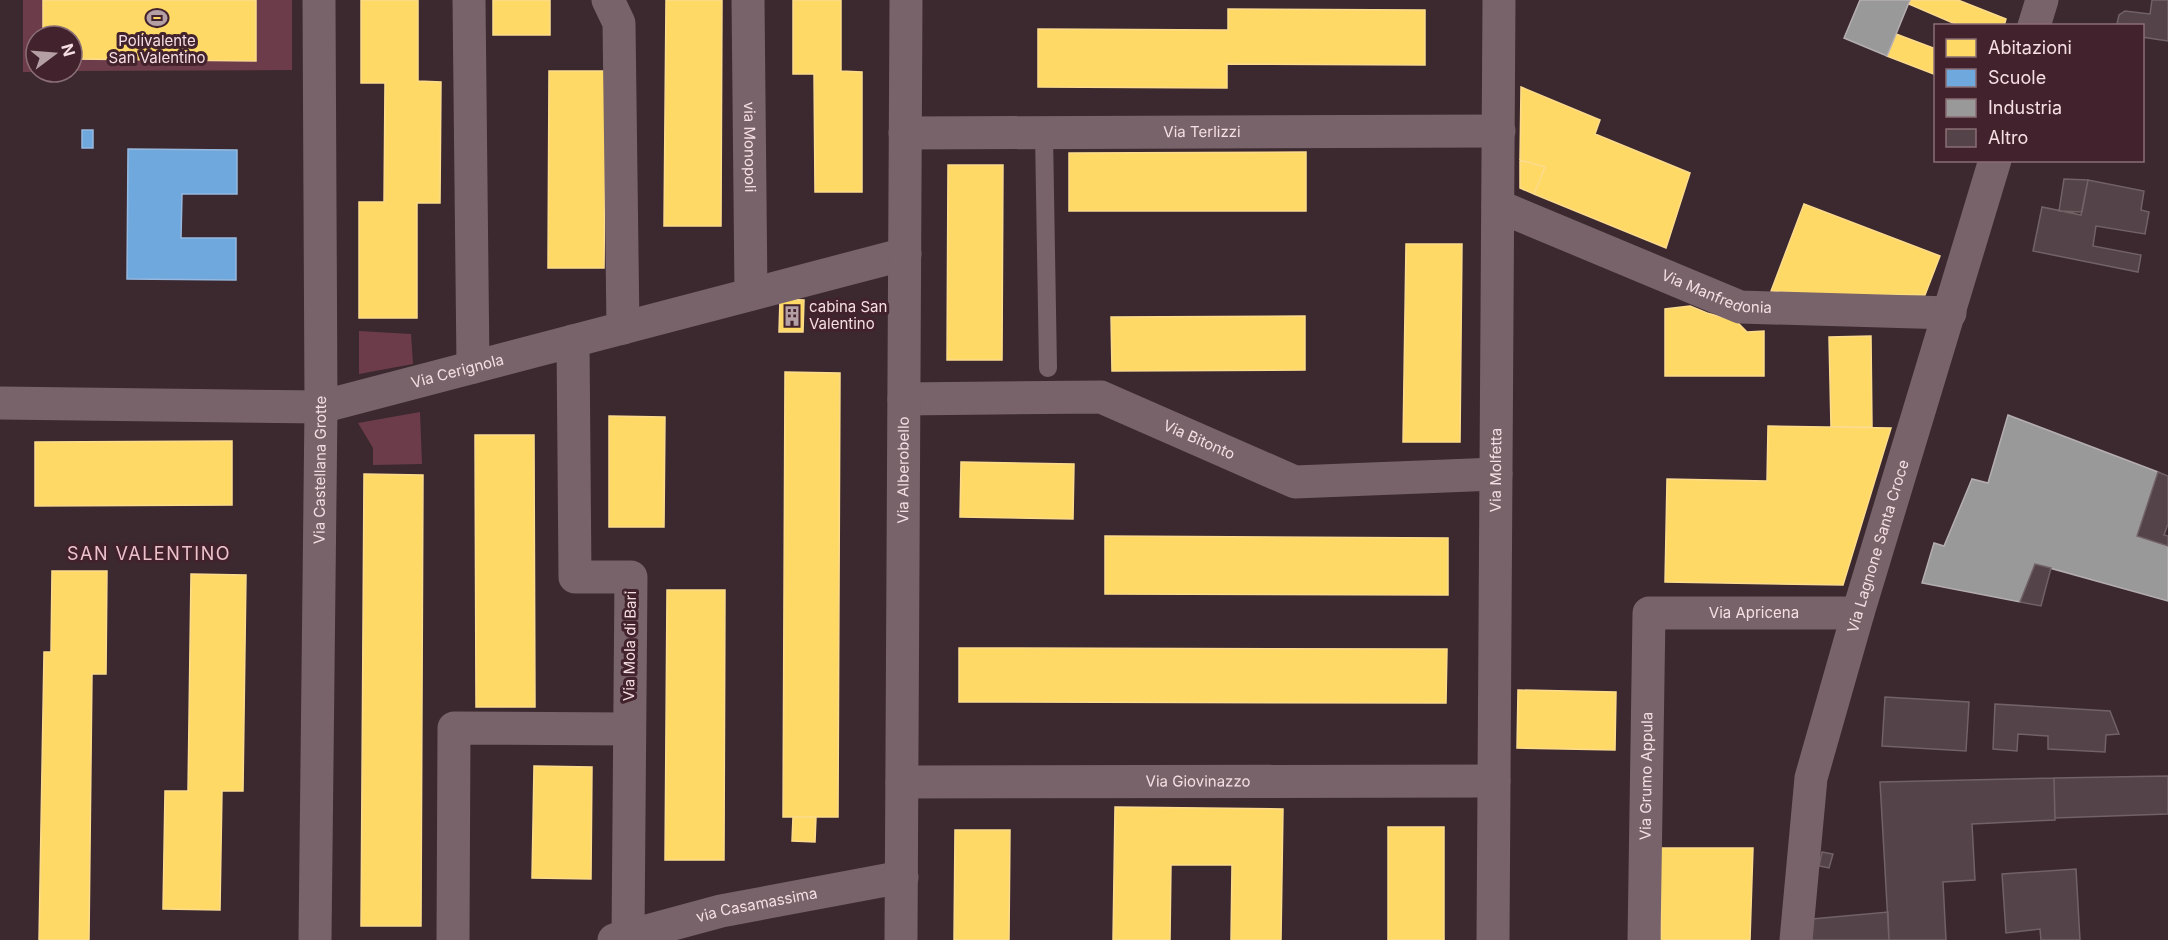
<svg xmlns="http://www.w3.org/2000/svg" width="2168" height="940" font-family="Inter,sans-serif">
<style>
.green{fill:#6d3c4b}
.homes{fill:#ffd966;stroke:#fcdb8c;stroke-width:1.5}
.schools{fill:#6fa8dc;stroke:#97b8de;stroke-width:1.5}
.industry{fill:#999;stroke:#b5aeb0;stroke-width:1.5}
.building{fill:#544449;stroke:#716266;stroke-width:1.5}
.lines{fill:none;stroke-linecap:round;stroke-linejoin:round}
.service{stroke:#776369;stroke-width:18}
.minor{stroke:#776369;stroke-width:33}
.labels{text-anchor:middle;stroke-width:6;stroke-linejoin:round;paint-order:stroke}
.poi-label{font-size:15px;fill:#f5dfe4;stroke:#42222c}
.street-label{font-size:15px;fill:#f5dfe4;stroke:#42222c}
.quarter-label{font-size:18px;letter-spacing:1.5px;fill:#ecc2cc;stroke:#42222c}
</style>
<rect width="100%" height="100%" fill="#3b292f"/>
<path class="green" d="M23 0H292V70L72 71V36H36V72H23Z
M359 331 411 334 413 364 359 374Z
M420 412 422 464 373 465V448L358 423Z"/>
<path class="homes" d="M43 0H256V61L72 59V36H43Z
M361 0H418V81L441 82 440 203H417V318H359V202H384L385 83H361Z
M493 0H550V35H493Z
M666 0H722L721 226H664Z
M793 0H841V71L862 72V192H815L814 74H793Z
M1910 0H1958L2006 19 2004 26H1960L1909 4Z
M1228 9 1425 10V65L1227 64V88L1038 87V29L1228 30Z
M1896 34 1936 49V75L1887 56Z
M549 71H606L604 268H548Z
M1521 87 1600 120 1595 134 1690 173 1666 248 1534 194 1545 167 1520 160Z
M1306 152V211H1069V153Z
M1520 160 1545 167 1534 194 1520 188Z
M948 165H1003L1002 360H947Z
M1804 204 1940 256 1925 295H1831L1771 291Z
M1406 244H1462L1460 442H1403Z
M780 299 804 300 803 332H779Z
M1690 306 1707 313 1736 321 1747 332 1764 331V376H1665V309Z
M1305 316V370L1112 371 1111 317Z
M1871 336 1872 427H1831L1829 337Z
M785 372 840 373 838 817H783Z
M609 416 665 417 664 527H609Z
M1768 426 1891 428 1843 585 1665 582 1667 479 1767 481Z
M475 435H534L535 707H476Z
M232 441V505L35 506V442Z
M961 462 1074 464 1073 519 960 517Z
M364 474 423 475 421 926H361Z
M1105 536 1448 538V595L1105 594Z
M52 571H107L106 674H92L89 940H39L44 652H51Z
M191 574 246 575 243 791H222L220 910 163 909 165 791H188Z
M667 590H725L724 860H665Z
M959 648 1447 649 1446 703 959 702Z
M1518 690 1616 692 1615 750 1517 748Z
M534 766 592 767 591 879 532 878Z
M1115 807 1283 809 1281 940H1231L1232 865H1171L1170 940H1113Z
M793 817H816L815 842 792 841Z
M1388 827H1444V940H1388Z
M955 830H1010L1009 940H954Z
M1660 848H1753L1750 940H1661Z"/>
<path class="schools" d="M82 130H93V148H82Z
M128 149 237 150V194H182L181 238H236V280L127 279Z"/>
<path class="industry" d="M1860 0H1910L1887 56 1844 38Z
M2008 415 2158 472 2137 536 2168 546V601L2035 564 2020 602 1922 583 1934 543 1944 546 1972 479 1988 483Z"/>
<path class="building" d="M2152 0H2168V41L2142 37V26L2117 24 2119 15 2125 11 2150 14Z
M2064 179 2088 180 2082 212 2059 211Z
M2088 180 2144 191 2141 210 2149 212 2145 234 2096 226 2093 246 2141 255 2138 272 2033 251 2042 207 2081 215Z
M2158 472 2168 476V524L2164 535 2168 536V546L2137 536Z
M2035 564 2051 568 2041 606 2020 602Z
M1885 697 1969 702 1966 751 1882 746Z
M1995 704 2110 711 2119 734 2106 735 2105 752 2048 749V736L2018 734 2017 751 1993 749Z
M2168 776V814L2055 818 2054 778Z
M2054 778 2055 820 1972 824 1975 880 1943 882 1946 940H1889L1880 782Z
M1822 852 1833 854 1829 868 1819 866Z
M2076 869 2080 940H2041L2040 929 2006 933 2002 874Z
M1888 912 1889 940H1812V919Z"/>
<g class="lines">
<path class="service" d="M1044 134 1048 368"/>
<g class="minor">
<path d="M469 0 473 367"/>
<path d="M608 0 619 23 623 328"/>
<path id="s1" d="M748 0 751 294"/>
<path d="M2034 26 2042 0"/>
<path id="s2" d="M905 133 1499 131"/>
<path id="s3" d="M1498 206 1740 307 1950 313"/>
<path d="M573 341 575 577H631L628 936"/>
<path id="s4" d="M904 399 1101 397 1295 482 1496 474"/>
<path id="s5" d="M0 403 321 407 905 254"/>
<path id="s6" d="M902 782 1494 781"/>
<path id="s7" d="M315 940 321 407 319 0"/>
<path d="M453 940 454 728 629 729"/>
<path id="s8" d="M614 940 721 911 902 877"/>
<path id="s9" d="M901 940 906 0"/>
<path id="s10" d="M1493 940 1499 0"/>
<path id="s11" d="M1644 940 1649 613H1858"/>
<path id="s12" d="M1796 940 1811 778 1858 613 1995 160"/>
</g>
</g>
<defs>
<g id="stadium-bare" transform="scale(1.62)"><path d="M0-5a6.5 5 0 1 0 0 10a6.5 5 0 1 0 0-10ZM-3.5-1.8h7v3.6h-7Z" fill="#b49fa5" stroke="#42222c" stroke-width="2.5" paint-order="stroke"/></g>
<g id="building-bare" transform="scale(1.62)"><path d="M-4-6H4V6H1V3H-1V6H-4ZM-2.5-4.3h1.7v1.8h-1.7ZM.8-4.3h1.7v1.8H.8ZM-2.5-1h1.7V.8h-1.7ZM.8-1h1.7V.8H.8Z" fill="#b49fa5" stroke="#42222c" stroke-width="2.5" paint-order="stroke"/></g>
</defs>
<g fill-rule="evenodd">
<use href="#stadium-bare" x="157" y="18"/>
<use href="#building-bare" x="792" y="316"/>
</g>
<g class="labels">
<g class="poi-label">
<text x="157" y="46">Polivalente<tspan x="157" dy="17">San Valentino</tspan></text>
<text x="809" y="312" text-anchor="start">cabina San<tspan x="809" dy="17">Valentino</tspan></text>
</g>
<g class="street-label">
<text dy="5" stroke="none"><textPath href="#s2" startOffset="297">Via Terlizzi</textPath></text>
<text dy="5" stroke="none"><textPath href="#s1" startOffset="147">via Monopoli</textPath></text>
<text dy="5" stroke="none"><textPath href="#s3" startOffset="236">Via Manfredonia</textPath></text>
<text dy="5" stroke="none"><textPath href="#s5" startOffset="462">Via Cerignola</textPath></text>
<text dy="5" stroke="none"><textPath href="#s4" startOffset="304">Via Bitonto</textPath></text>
<text dy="5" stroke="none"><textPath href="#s7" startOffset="470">Via Castellana Grotte</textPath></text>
<text dy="5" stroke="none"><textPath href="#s9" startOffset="470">Via Alberobello</textPath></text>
<text dy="5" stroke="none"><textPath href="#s10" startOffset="470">Via Molfetta</textPath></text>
<text dy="5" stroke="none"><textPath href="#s12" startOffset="404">Via Lagnone Santa Croce</textPath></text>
<text dy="5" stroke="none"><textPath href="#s11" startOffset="432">Via Apricena</textPath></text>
<text transform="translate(630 646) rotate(-89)" y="5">Via Mola di Bari</text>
<text dy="5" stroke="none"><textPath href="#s11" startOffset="164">Via Grumo Appula</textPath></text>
<text dy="5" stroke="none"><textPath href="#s6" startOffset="296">Via Giovinazzo</textPath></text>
<text dy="5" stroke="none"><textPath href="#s8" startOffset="147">via Casamassima</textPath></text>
</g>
<g class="quarter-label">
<text x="149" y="560">SAN VALENTINO</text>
</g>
</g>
<rect x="1934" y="24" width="210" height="138" fill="#42222c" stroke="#8a6e76" stroke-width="1.5"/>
<rect x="1946" y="39" width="30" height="18" fill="#ffd966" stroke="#8a6e76" stroke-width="1.5"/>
<text x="1988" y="54" font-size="18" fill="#f5dfe4">Abitazioni</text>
<rect x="1946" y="69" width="30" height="18" fill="#6fa8dc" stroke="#8a6e76" stroke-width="1.5"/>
<text x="1988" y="84" font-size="18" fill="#f5dfe4">Scuole</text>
<rect x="1946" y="99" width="30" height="18" fill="#999999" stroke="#8a6e76" stroke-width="1.5"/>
<text x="1988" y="114" font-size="18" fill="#f5dfe4">Industria</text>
<rect x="1946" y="129" width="30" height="18" fill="#544449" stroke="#8a6e76" stroke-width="1.5"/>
<text x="1988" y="144" font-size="18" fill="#f5dfe4">Altro</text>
<g transform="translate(54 54) rotate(74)"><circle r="28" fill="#42222c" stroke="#8a6e76" stroke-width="1.5"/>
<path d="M0-4.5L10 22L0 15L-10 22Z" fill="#b49fa5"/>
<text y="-9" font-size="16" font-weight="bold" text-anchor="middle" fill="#f5dfe4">N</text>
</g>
</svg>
